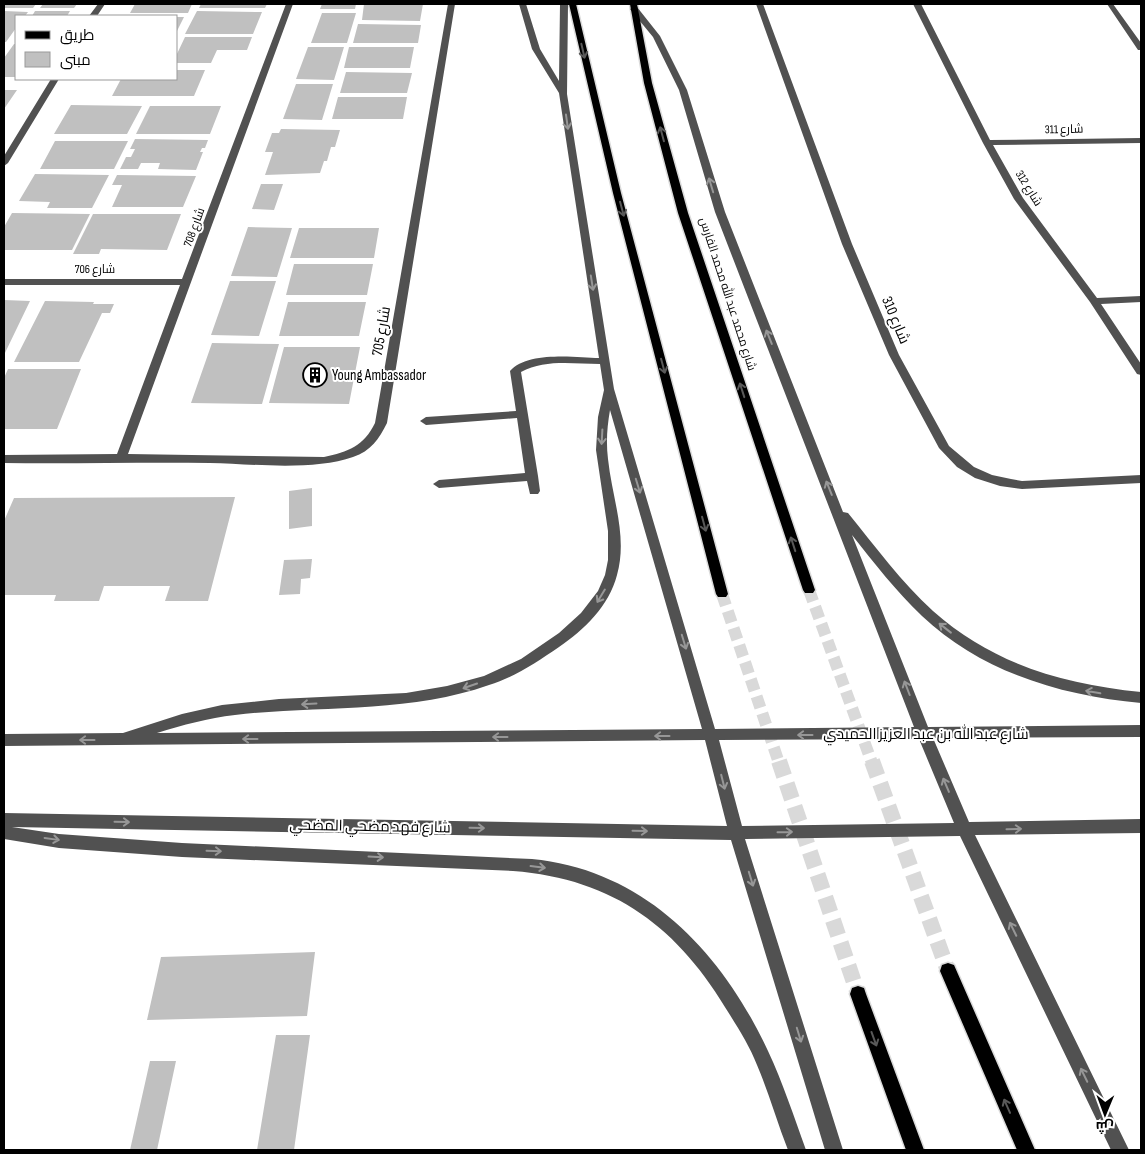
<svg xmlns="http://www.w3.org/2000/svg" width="1145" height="1154" font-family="'Sofia Sans Condensed',Cairo,sans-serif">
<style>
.building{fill:#c0c0c0}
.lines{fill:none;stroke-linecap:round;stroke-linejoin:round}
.major-tunnel-far1{stroke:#d9d9d9;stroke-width:12;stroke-dasharray:12 6;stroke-linecap:butt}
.major-tunnel{stroke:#d9d9d9;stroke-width:16;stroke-dasharray:16 8;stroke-linecap:butt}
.major-casing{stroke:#dbdbdb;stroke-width:3}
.minor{fill:#515151;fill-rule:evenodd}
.major{fill:#000;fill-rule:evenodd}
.oneway{stroke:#595959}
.oneway2{stroke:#979797}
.labels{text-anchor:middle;stroke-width:4;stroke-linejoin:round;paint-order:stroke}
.far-street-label{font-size:12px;fill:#000;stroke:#fff}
.street-label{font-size:15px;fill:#000;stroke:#fff}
.poi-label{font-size:15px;fill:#000;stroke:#fff;text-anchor:start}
</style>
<rect width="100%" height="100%" fill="#fff"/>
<path class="building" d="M4 4H36L33 8H4Z
M43 4H77L74 8H40Z
M135 4H192L188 13H130Z
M201 4H267L265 8H199Z
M322 4H356L355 9H320Z
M364 4H423L420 21 362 20Z
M4 11 28 12 25 16H16V28L6 42H4Z
M35 11H70L67 16H32Z
M197 11 262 12 253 34H185Z
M322 13H356L347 43H311Z
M176 17H184L176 33Z
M358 24 421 25 418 43H353Z
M185 37H252L247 50H217L211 63H176V56Z
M14 44H16V77H4V58Z
M308 47H344L334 80 296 79Z
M349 47H414L410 68H344Z
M176 70H205L194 96H112L121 79H176Z
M346 72 412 73 407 93H340Z
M296 84H333L322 120 283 119Z
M4 90H17L4 109Z
M338 97H407L403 119H332Z
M71 105 142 106 127 134H54Z
M150 106H221L210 134H136Z
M281 129 340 130 335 147H331L327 161H324L320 173 265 175 273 152H265L272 133H279Z
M135 139 208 140 205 148H202L200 152H203L196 170 158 169 160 163H141L138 169H120L126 157H131L135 149H130Z
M55 141H128L114 169H40Z
M35 174 109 175 92 208H47L50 202 19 201Z
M117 175 196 176 183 207H112L122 185H112Z
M261 184H283L274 210 252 209Z
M12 213 90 214 72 250H4V227Z
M93 214H181L167 250 101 249 99 254H73Z
M248 227 292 228 277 277 231 276Z
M299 228H379L374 258H290Z
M294 264H373L367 295H286Z
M230 281H276L259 336 211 335Z
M4 300 30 301 4 355Z
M45 301 94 302 93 304H114L110 313H102L79 362H14Z
M288 302H366L359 336H279Z
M212 343 279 344 262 404 191 403Z
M284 347H360L349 404 269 403Z
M8 369H81L57 429H4V378Z
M312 488V526L289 529V491Z
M235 497 208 601H165L170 586H104L99 601H54L56 595H4V521L14 498Z
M312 559 310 578 301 579 300 594 279 595 284 560Z
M315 952 307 1016 147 1020 161 957Z
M276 1035H310L294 1150H257Z
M150 1061H176L157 1150H130Z"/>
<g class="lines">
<path class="major-tunnel-far1" d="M809 590 872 763
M722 594 779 763"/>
<path class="major-tunnel" d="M779 761 858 994
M872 761 948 971"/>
<g class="major-casing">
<path id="major" d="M569 4H576L621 193 728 594 726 597H718L716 594 613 193Z
M630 4H637L652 83 688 213 815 590 813 593H805L803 590 678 213 644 83Z
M948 963 954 965 1035 1150H1017L940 971 942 965Z
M858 986 864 988 866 994 924 1150H906L850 994 852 988Z"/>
</g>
<path class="minor" d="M98 4H105L97 16H89Z
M286 4H293L128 454 324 457C348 452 364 446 375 423L448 4H455L387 423C379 439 371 451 353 457 314 471 252 464 210 463 141 462 72 464 4 463V455L117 454 180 285H4V279H182Z
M519 4H526L540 49 559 81 560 4H568L567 94 614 389 715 729 914 727 715 212 679 90 653 37 630 9 634 7H637L660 36 687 90 725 212 843 512 848 513C875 546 901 582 933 611 993 664 1062 684 1141 692V703C1062 696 981 672 922 616 896 591 874 563 852 535L928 727 1141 725V737L933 738 969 822 1141 819V833L975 835 1129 1150H1111L960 836 745 839 843 1150H825L731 840 12 827 59 834 182 843 532 859C645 870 722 952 768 1051 783 1083 794 1117 806 1150H788C777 1122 769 1093 757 1065 750 1047 740 1031 730 1015 679 928 615 879 513 871L182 857 59 848 4 839V813L727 826 705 740 4 746V734L123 733 182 714 222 705 279 699 406 693 447 686 484 676 521 659 559 633 581 613 598 591 605 575 608 560V531L596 450 598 417 604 390 600 364C573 364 545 359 521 372L538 476 540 491 538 494H530L527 481 439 488 433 484 439 480 525 473 517 418 426 425 420 421 426 417 516 411 510 371C527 351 575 357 599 358L559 93 532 49ZM610 410 702 729 157 733C183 725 208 718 235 715 319 705 407 714 489 685 515 677 537 662 559 647 584 630 609 606 617 575 628 536 612 498 608 459 606 443 607 427 610 410ZM919 739 954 823 742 826 719 740Z
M756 4H763L852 244 899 355 949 446 974 467 992 475 1011 479 1022 481 1141 475V483L1022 489 1000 486 975 478 957 467 939 448 889 355 842 244Z
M913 4H921L990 140 1141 138V143L993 145 1023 198 1097 298 1141 296V302L1101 304 1141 364V375L1137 374 1090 302 1014 199 983 143Z
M1107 4H1113L1141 43V50H1138Z
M51 79H59L8 163 4 166V156Z"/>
<use href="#major" class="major"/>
</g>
<defs><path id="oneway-shaft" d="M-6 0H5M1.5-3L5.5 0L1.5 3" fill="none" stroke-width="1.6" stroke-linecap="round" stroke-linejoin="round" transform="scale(1.25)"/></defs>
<g class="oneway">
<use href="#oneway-shaft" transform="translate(583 51) rotate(77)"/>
<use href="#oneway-shaft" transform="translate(662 134) rotate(-105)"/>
<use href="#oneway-shaft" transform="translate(622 209) rotate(75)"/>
<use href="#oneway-shaft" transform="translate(663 366) rotate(75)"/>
<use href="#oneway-shaft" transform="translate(742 390) rotate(-108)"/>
<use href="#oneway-shaft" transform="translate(704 524) rotate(75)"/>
<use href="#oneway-shaft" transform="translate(793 544) rotate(-108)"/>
<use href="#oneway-shaft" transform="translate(874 1039) rotate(70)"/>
<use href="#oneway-shaft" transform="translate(1007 1106) rotate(-114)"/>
</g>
<g class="oneway2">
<use href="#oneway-shaft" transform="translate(567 122) rotate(82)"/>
<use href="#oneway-shaft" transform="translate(711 185) rotate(-107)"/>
<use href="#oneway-shaft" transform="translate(592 283) rotate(81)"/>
<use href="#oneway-shaft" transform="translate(769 337) rotate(-112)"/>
<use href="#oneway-shaft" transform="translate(602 437) rotate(93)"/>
<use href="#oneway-shaft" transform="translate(638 486) rotate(73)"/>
<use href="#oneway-shaft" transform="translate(829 488) rotate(-112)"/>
<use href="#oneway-shaft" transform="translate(601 596) rotate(121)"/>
<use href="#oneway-shaft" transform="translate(945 628) rotate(-142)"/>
<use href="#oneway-shaft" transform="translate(684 642) rotate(73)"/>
<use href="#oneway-shaft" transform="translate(470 686) rotate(161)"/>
<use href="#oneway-shaft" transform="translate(907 688) rotate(-111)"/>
<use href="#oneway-shaft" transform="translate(1093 692) rotate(-170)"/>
<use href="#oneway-shaft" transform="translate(309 704) rotate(177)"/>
<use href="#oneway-shaft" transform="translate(805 735) rotate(180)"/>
<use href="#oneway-shaft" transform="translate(662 736) rotate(180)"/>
<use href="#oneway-shaft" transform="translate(500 737) rotate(180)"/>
<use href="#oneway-shaft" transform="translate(250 739) rotate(180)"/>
<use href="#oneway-shaft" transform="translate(87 740) rotate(180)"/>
<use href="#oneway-shaft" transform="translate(723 782) rotate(76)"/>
<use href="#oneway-shaft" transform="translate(946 785) rotate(-113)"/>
<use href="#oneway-shaft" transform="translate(122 822) rotate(1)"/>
<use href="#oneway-shaft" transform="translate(477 828) rotate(1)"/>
<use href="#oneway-shaft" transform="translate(1014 829) rotate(-1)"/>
<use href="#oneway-shaft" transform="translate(640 831) rotate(1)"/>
<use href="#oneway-shaft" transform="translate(785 832) rotate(-1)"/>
<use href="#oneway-shaft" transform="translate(52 839) rotate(8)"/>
<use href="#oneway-shaft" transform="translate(214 851) rotate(2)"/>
<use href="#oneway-shaft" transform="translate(376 857) rotate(3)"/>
<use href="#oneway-shaft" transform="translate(538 867) rotate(7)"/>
<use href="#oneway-shaft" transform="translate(751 879) rotate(73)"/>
<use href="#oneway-shaft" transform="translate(1013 929) rotate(-116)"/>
<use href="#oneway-shaft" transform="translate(799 1035) rotate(73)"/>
<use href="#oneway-shaft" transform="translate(1084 1075) rotate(-116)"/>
</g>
<defs>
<g id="building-ring" transform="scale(1.25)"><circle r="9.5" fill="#fff" stroke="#000" stroke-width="1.5"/><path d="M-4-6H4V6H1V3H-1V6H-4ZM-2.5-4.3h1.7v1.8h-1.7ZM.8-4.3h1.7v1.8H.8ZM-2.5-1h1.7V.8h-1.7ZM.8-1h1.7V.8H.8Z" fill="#000"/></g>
</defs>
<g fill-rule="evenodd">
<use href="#building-ring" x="315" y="375"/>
</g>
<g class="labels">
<g class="far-street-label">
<text transform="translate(1064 129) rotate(-1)" y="4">شارع 311</text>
<text transform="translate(1029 188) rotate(58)" y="4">شارع 312</text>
<text transform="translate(194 227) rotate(-70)" y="4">شارع 708</text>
<text x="95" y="273">شارع 706</text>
<text transform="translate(728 294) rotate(72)" y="4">شارع محمد عبد الله محمد الفارس</text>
</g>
<g class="street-label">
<text transform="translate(896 320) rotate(67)" y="5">شارع 310</text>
<text transform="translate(381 331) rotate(-80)" y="5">شارع 705</text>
<text x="926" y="739">شارع عبد الله بن عبد العزيز الحميدي</text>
<text transform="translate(370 826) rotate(1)" y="5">شارع فهد مضحي المضحي</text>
</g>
<g class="poi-label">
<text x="332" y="380">Young Ambassador</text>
</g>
</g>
<rect width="1145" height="1154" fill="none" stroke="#000000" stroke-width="10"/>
<rect x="15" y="15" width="162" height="65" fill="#ffffff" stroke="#999999"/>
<rect x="25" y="31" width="25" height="8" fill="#000000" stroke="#999999"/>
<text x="60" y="40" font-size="15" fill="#000000">طريق</text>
<rect x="25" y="52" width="25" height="15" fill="#c0c0c0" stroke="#999999"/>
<text x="60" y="65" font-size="15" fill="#000000">مبنى</text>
<g transform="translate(1105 1114) rotate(181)" stroke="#ffffff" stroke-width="4" paint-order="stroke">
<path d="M0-4L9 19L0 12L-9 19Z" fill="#000000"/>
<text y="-8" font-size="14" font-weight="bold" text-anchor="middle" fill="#000000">ش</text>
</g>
</svg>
